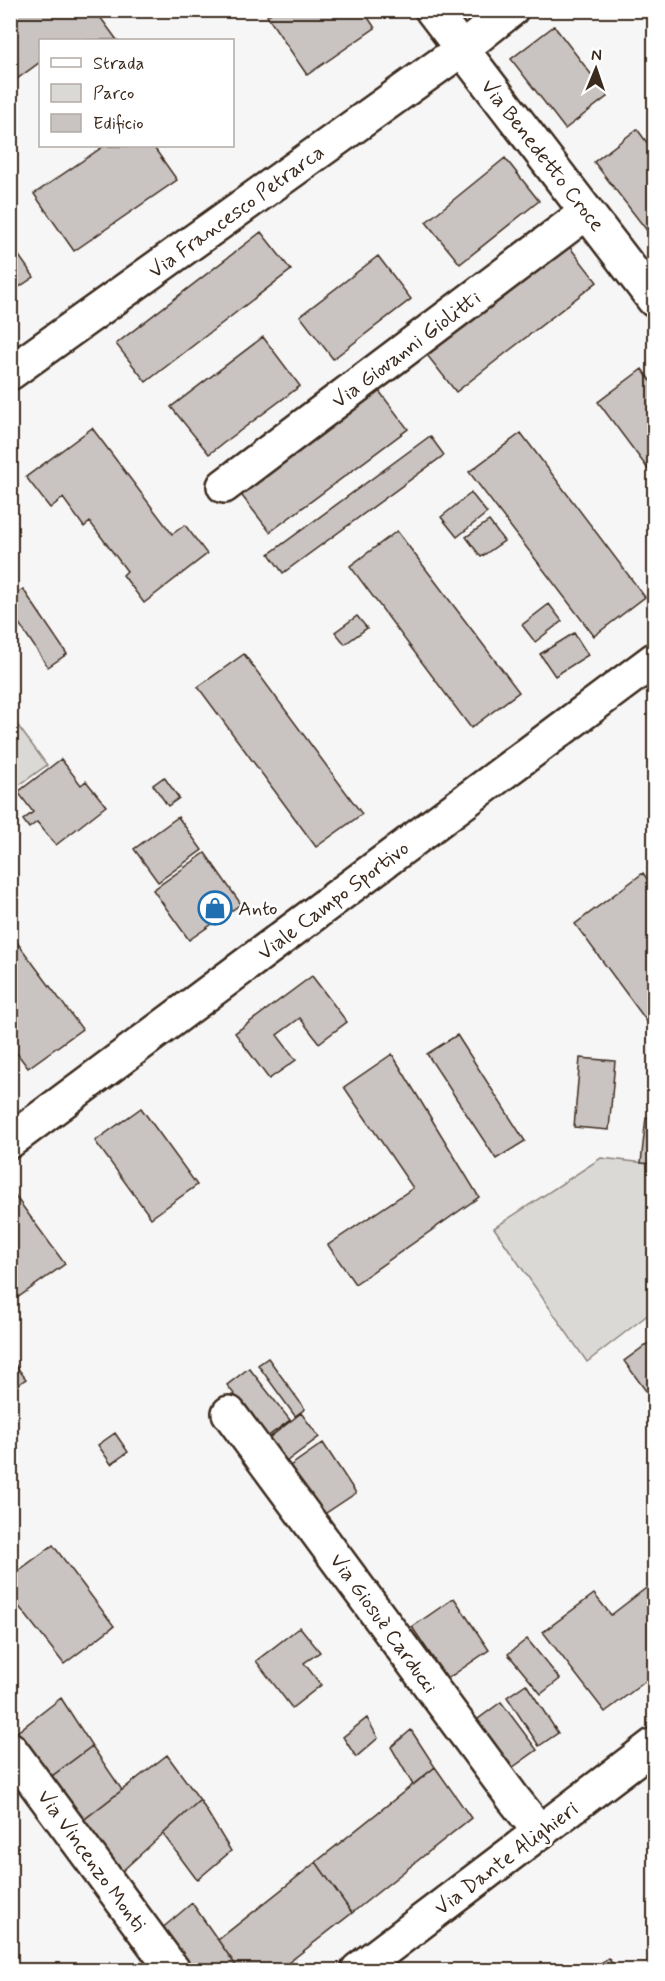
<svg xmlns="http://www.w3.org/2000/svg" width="665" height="1981" font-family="Mynerve,sans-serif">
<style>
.green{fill:#dbd9d6;stroke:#8b827a;stroke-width:1.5}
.building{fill:#c9c3c1;stroke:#3b2a1e;stroke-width:1.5}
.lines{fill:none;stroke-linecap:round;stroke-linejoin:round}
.minor-casing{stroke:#3b2a1e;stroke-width:38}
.major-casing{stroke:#3b2a1e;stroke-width:38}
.minor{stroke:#fff;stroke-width:33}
.major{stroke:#fff;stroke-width:33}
.labels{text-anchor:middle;stroke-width:5;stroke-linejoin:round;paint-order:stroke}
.street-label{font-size:21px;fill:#3b2a1e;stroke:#fff}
.poi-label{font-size:21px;fill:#3b2a1e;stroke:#fff;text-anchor:start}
</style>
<rect width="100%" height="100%" fill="#f7f6f6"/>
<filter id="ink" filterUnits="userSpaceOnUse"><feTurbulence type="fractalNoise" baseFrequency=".0167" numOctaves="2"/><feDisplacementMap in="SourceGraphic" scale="12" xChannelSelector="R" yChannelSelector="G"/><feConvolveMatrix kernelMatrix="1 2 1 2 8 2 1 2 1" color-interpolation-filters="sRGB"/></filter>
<g filter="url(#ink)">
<path class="green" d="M10 715 47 765 11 791H10Z
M601 1158 654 1164V1310L587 1362 494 1228Z"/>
<path class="building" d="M10 10H95L117 40H40V62L10 84Z
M275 10H363L375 28 307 75 267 16Z
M554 26 608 96 565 129 511 59Z
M637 129 654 152V227L648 232 594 162Z
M104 146H153L177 180 74 251 34 194Z
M505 158 539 201 460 264 426 222Z
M261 232 291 270 146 382 116 344Z
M561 236 597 282 456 392 420 346Z
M10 243 34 277 10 293Z
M378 256 411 299 333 359 300 316Z
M263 337 300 386 209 454 171 407Z
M642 369 654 386V477L598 402Z
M373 383 408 429 270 532 235 487Z
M92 428 172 534 185 525 207 554 144 603 123 575 127 571 90 522 84 527 63 498 50 508 26 477Z
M521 433 645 597 594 636 469 472Z
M430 436 444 455 283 573 269 554Z
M471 493 487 513 457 537 441 517Z
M489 521 504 541 481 557 466 537Z
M397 531 519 692 471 728 350 566Z
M23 589 67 654 48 667 10 610V598Z
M549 604 562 621 535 642 522 625Z
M357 616 367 628 345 644 335 632Z
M574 633 588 655 555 676 540 654Z
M244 654 362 814 316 847 198 687Z
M61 759 81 785 86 781 106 806 56 845 37 822 29 828 23 820 33 812 18 792Z
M164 777 179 798 168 806 153 785Z
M178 817 202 850 158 882 134 849Z
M205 853 241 904 189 940 153 890Z
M643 873 654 889V1031L575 924Z
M10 933 82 1029 28 1068 10 1044Z
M312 976 347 1022 319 1043 300 1018 277 1035 296 1060 269 1079 235 1033Z
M457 1035 525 1141 496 1159 427 1054Z
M392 1054 479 1197 355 1284 328 1245 413 1188 344 1087Z
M580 1058 615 1061 609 1130 574 1127Z
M141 1108 197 1185 151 1218 95 1141Z
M646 1117 654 1118V1164L641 1163Z
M10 1189 65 1264 10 1303Z
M654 1339V1402L624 1361Z
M10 1358 26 1379 10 1390Z
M268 1358 305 1409 295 1416 258 1365Z
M249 1368 290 1420 267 1437 227 1385Z
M301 1413 319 1437 287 1461 269 1438Z
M115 1433 128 1452 111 1464 98 1445Z
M323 1443 356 1493 320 1517 287 1468Z
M53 1545 114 1626 64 1664 10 1595V1577Z
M654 1582V1675L605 1712 543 1632 594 1594 611 1615Z
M454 1598 489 1650 447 1679 412 1627Z
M300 1627 320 1652 304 1663 321 1685 292 1708 256 1661Z
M527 1639 560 1679 541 1694 508 1654Z
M526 1684 558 1733 539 1746 507 1697Z
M61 1698 92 1746 48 1779 16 1733Z
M501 1702 537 1750 509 1770 474 1722Z
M367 1718 378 1738 356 1757 343 1737Z
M411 1730 435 1767 413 1785 391 1747Z
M92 1746 122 1790 81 1822 48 1779Z
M167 1755 200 1800 119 1874 81 1822Z
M435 1767 471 1818 352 1913 316 1862Z
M200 1800 231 1851 197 1880 163 1834Z
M316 1862 352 1913 279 1970H239L218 1940Z
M192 1903 239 1970H189L160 1930Z
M608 1958 618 1970H591Z"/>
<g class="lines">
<g class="minor-casing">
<path id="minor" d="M432 10 654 300
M10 373 462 49 511 10
M224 486 587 212
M10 1141 654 660
M229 1413 513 1798 540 1832
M10 1749 173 1970"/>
</g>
<g class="major-casing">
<path id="major" d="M358 1970 654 1745"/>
</g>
<use href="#minor" class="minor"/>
<use href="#major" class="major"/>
</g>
</g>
<defs>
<g id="shop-ring" transform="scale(1.725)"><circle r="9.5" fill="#fff" stroke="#1f6fb2" stroke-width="1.5"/><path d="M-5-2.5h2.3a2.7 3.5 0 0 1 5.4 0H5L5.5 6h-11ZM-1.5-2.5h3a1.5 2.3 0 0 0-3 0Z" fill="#1f6fb2"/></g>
</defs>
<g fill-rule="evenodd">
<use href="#shop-ring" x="215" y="908"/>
</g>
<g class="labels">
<g class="street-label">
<text transform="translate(543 155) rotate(52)" y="7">Via Benedetto Croce</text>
<text transform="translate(236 211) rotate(-36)" y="7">Via Francesco Petrarca</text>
<text transform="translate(406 349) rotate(-37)" y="7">Via Giovanni Giolitti</text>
<text transform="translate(333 900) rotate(-37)" y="7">Viale Campo Sportivo</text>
<text transform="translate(384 1623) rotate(54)" y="7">Via Giosuè Carducci</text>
<text transform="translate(506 1858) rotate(-37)" y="7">Via Dante Alighieri</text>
<text transform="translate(92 1860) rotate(54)" y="7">Via Vincenzo Monti</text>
</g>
<g class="poi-label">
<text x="238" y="915">Anto</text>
</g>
</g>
<rect width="665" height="1981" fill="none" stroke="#fff" stroke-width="36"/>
<rect x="18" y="18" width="629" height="1945" fill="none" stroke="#3b2a1e" stroke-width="2" filter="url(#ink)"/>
<rect x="39" y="39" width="195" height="108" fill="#ffffff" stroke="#b1aaa5" stroke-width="1.5"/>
<rect x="51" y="58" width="30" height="9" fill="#ffffff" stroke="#b1aaa5" stroke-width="1.5"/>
<text x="93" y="69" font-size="18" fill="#3b2a1e">Strada</text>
<rect x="51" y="84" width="30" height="18" fill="#dbd9d6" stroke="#b1aaa5" stroke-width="1.5"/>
<text x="93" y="99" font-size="18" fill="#3b2a1e">Parco</text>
<rect x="51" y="114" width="30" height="18" fill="#c9c3c1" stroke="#b1aaa5" stroke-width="1.5"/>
<text x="93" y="129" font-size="18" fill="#3b2a1e">Edificio</text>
<g transform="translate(596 69) rotate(2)" stroke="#ffffff" stroke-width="4.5" paint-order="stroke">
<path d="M0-4.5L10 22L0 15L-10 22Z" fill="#3b2a1e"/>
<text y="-9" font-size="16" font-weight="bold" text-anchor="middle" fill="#3b2a1e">N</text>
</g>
</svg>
